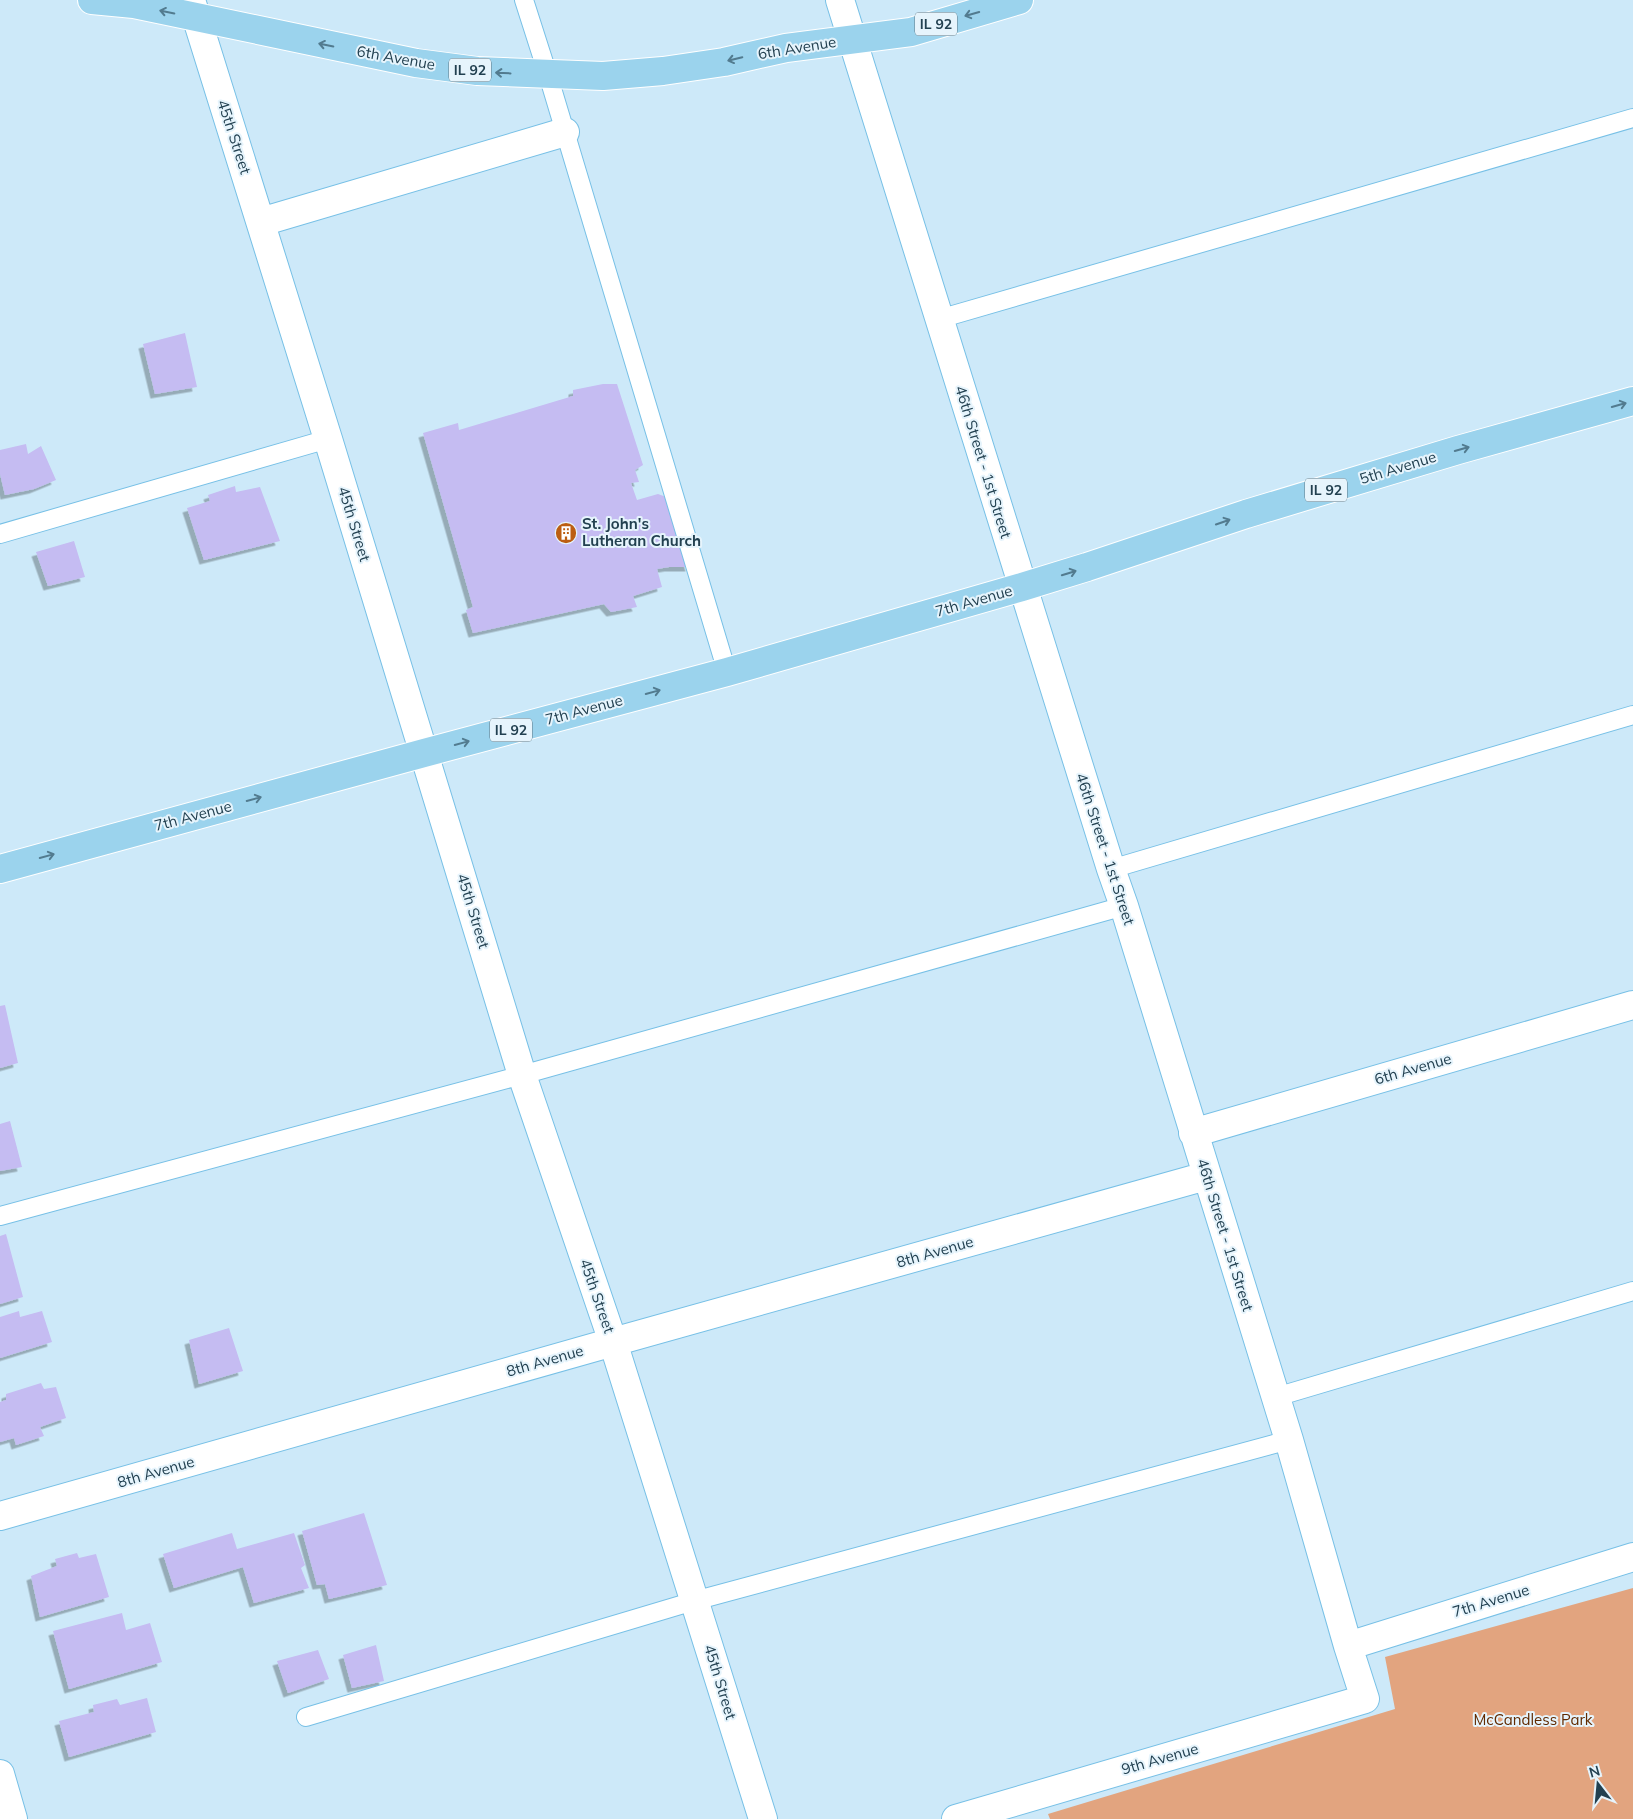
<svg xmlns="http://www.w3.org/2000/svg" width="1633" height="1819" font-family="Mulish,sans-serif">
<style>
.green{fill:#e2a47f}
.building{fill:#c5bcf2;filter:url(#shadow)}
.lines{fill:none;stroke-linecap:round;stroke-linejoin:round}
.service-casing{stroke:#77c0e6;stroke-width:20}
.minor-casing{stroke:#77c0e6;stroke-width:30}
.tertiary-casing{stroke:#77c0e6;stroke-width:30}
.primary-casing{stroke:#fff;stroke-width:30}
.service{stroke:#fff;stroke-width:18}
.minor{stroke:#fff;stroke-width:28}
.tertiary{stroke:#fff;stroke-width:28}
.primary{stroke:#9bd3ed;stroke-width:28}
.oneway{stroke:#527b8f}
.labels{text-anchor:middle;stroke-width:4;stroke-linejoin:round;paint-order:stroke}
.shield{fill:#e6f4fc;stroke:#5d7684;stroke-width:1}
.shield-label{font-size:14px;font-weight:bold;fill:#224050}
.street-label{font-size:15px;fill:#224050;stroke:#e6f4fc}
.poi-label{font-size:15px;font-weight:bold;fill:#224050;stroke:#e6f4fc;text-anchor:start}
.park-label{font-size:15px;fill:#612a00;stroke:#e6f4fc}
</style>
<defs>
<filter id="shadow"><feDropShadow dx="-4.5" dy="4.5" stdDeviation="0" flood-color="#0004"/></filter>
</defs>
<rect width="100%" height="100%" fill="#cde9f9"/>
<path class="green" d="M1633 1588V1819H1050L1048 1814 1395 1709 1385 1657Z"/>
<path class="building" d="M185 333 197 387 155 394 143 344Z
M603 384H617L643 465 635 470 639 482 631 483 637 500 658 494 669 498 690 567H669L657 569 662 587 633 596 637 607 611 612 604 604 473 633 466 610 473 607 423 433 458 423 459 430 573 396V390Z
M26 444 28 454 41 446 56 480 34 489 5 495 0 474V450Z
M235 486 236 492 260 487 280 541 204 560 187 508 210 501 208 495Z
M74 541 85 577 48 586 36 552Z
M5 1005 18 1063 0 1068V1006Z
M10 1121 22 1167 0 1171V1124Z
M6 1234 23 1297 0 1304V1236Z
M19 1311 20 1317 42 1311 52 1342 0 1358V1317Z
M229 1328 243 1371 199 1384 189 1340Z
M41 1383 44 1389 56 1387 66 1418 40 1427 44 1436 16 1445 14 1438 0 1442V1402L6 1400V1394Z
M364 1513 387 1585 329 1599 325 1584 317 1585 302 1531Z
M232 1533 237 1549 294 1533 305 1565 301 1568 309 1588 254 1603 243 1567 174 1588 163 1554Z
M77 1553 79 1558 96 1554 109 1597 40 1617 31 1576 57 1566 55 1559Z
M122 1613 126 1630 150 1623 162 1662 69 1689 53 1631Z
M376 1645 384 1681 352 1688 343 1655Z
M318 1650 329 1679 288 1693 277 1661Z
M147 1698 156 1732 69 1757 59 1721 94 1712 93 1705 117 1699 120 1705Z"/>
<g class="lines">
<g class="service-casing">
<path id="service" d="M524 0 548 75 727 672
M939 319 1633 118
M0 534 328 439
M1111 869 1633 715
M0 1216 522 1075 1124 906
M1276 1397 1633 1291
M306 1717 694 1601 1289 1440"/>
</g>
<g class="minor-casing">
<path id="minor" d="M191 0 328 439 522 1075 613 1342 763 1819
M840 0 1111 869 1124 906 1289 1440 1348 1646 1365 1699 956 1819
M261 222 565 132
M1193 1133 1633 1005
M0 1516 613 1342 1206 1176
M1348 1646 1633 1557"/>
</g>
<g class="tertiary-casing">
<path id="tertiary" d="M0 1774 13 1819"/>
</g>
<g class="primary-casing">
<path id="primary" d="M92 0 134 4 416 63 477 71 603 76 663 71 724 62 786 48 911 32 1019 0
M0 869 424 753 727 672 1022 587 1087 567 1246 514 1458 450 1633 401"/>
</g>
<use href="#service" class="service"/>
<use href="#minor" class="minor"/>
<use href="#tertiary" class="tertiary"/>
<use href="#primary" class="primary"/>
</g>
<defs><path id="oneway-shaft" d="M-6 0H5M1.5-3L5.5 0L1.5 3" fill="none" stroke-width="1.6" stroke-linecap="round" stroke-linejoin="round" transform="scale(1.25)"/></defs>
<g class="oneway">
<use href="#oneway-shaft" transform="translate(167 12) rotate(-168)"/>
<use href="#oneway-shaft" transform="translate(972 14) rotate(164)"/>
<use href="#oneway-shaft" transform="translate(326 45) rotate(-168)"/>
<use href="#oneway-shaft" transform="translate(735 59) rotate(167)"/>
<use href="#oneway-shaft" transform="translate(503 73) rotate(-177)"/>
<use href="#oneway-shaft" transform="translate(1619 405) rotate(-16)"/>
<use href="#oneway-shaft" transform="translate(1462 449) rotate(-16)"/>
<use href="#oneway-shaft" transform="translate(1223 522) rotate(-19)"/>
<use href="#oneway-shaft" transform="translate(1069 573) rotate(-17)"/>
<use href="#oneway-shaft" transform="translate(653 692) rotate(-15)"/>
<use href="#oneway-shaft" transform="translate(462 743) rotate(-15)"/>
<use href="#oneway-shaft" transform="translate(254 799) rotate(-15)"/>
<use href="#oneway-shaft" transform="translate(47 856) rotate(-15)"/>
</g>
<defs>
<g id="building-disc" transform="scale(1.125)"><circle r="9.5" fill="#bc5e12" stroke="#e6f4fc"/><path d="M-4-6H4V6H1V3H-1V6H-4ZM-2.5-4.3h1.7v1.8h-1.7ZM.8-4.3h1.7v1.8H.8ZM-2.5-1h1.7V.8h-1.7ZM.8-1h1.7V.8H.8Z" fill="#fff"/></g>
</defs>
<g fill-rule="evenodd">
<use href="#building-disc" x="566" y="533"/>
</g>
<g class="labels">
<g class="shield">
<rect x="915" y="12.5" width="42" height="23" rx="4"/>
<rect x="449" y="58.5" width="42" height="23" rx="4"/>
<rect x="1305" y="478.5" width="42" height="23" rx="4"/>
<rect x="490" y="718.5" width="42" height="23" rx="4"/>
</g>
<g class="shield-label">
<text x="936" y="29">IL 92</text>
<text x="470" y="75">IL 92</text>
<text x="1326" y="495">IL 92</text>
<text x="511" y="735">IL 92</text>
</g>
<g class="street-label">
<text transform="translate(797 48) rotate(-9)" y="5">6th Avenue</text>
<text transform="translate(396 58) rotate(10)" y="5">6th Avenue</text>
<text transform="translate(234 137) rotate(72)" y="5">45th Street</text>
<text transform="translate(983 462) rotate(73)" y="5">46th Street - 1st Street</text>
<text transform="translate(1398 468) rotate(-17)" y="5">5th Avenue</text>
<text transform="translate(354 524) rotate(73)" y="5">45th Street</text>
<text transform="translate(974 601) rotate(-16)" y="5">7th Avenue</text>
<text transform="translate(584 710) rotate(-15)" y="5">7th Avenue</text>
<text transform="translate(193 816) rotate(-15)" y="5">7th Avenue</text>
<text transform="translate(1105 849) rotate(72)" y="5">46th Street - 1st Street</text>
<text transform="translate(473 911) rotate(73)" y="5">45th Street</text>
<text transform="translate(1413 1069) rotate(-16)" y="5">6th Avenue</text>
<text transform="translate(1225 1235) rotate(73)" y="5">46th Street - 1st Street</text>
<text transform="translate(935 1252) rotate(-16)" y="5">8th Avenue</text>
<text transform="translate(597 1296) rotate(71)" y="5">45th Street</text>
<text transform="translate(545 1361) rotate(-16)" y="5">8th Avenue</text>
<text transform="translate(156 1472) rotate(-16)" y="5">8th Avenue</text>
<text transform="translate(1491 1601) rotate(-17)" y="5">7th Avenue</text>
<text transform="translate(720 1682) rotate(73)" y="5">45th Street</text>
<text transform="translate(1160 1759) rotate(-16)" y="5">9th Avenue</text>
</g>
<g class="poi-label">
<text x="582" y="529">St. John's<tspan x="582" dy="17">Lutheran Church</tspan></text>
</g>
<g class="park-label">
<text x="1533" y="1725">McCandless Park</text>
</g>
</g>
<g transform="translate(1598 1784) rotate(344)" stroke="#e6f4fc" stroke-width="4" paint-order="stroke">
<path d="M0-4L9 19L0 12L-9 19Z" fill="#224050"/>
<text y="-8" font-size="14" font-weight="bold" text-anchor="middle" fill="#224050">N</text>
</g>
</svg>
